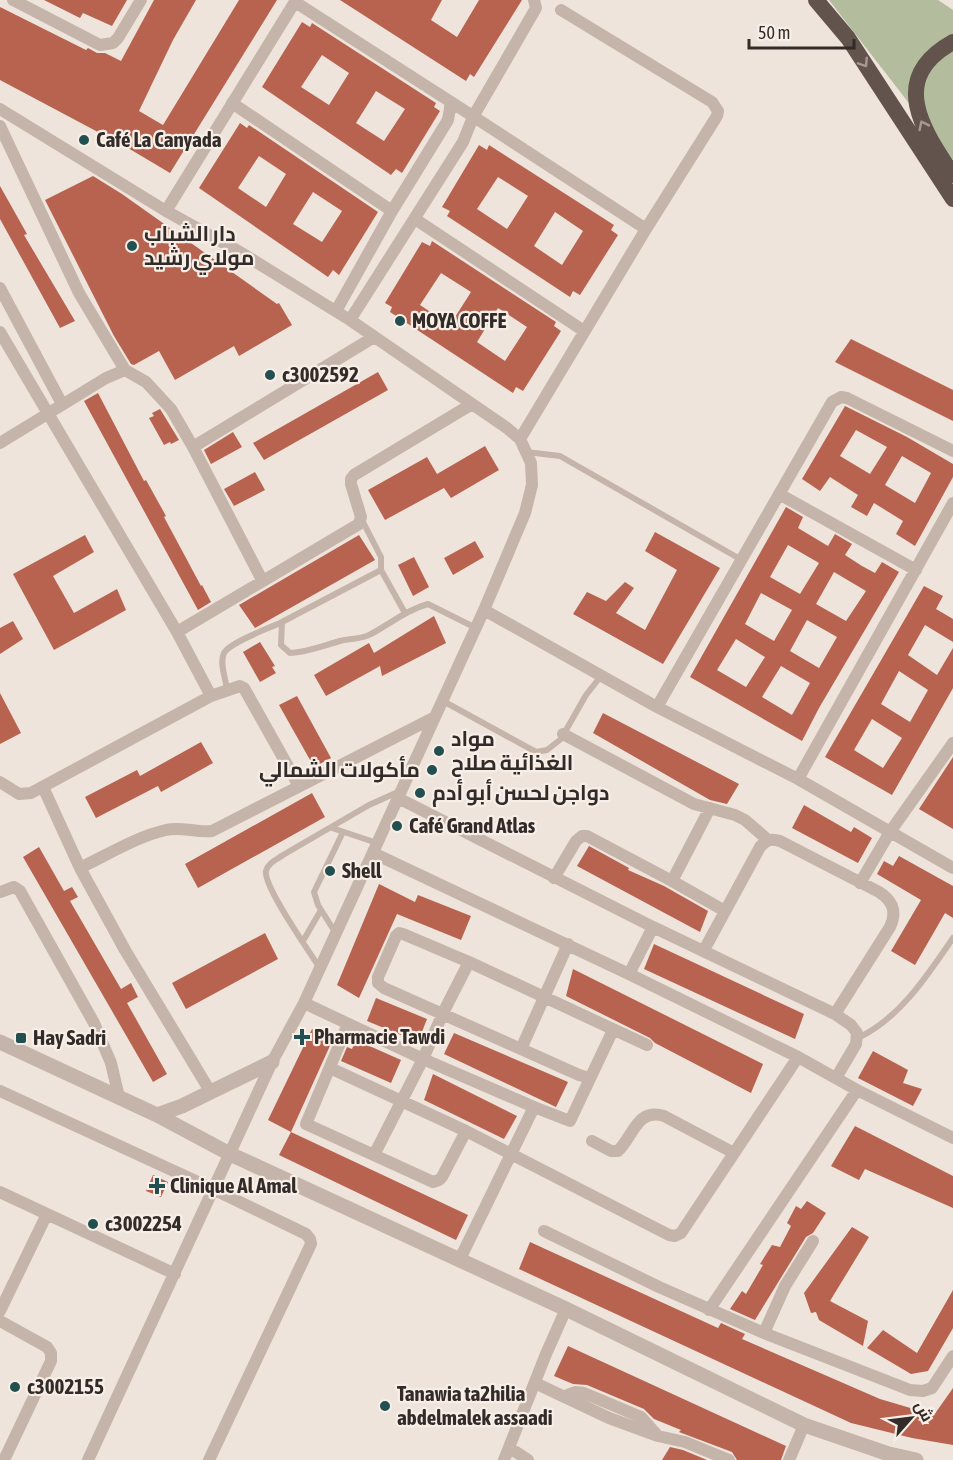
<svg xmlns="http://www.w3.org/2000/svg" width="953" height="1460" font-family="'Asap Condensed',Cairo,sans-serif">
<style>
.green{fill:#b3bc9d}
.building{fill:#b86350;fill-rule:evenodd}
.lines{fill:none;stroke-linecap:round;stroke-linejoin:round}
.service{stroke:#c5b4a9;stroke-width:6}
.minor{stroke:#c5b4a9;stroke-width:12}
.tertiary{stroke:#c5b4a9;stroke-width:15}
.trunk{stroke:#63534d;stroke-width:16}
.oneway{stroke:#a69992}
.poi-dot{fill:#224f4f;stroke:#f7efe7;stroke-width:2}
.labels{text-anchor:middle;stroke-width:4.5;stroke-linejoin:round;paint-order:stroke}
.poi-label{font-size:21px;font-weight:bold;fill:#332b28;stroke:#f7efe7;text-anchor:start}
</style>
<rect width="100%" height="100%" fill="#eee4db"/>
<path class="green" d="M829 0H938L953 10V160Z"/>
<path class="building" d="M44 0H127L112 26 83 13 80 18Z
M154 0H196L173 40 139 111 163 125 239 0H277L170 173 128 148 0 80V7L86 50 88 48 97 53H105L121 61Z
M340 0H442L431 20 457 37 479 0H522L474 77 470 74 466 81Z
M302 22 310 27 312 23 436 103 434 107 440 111 402 173 396 169 391 175 262 87ZM322 55 349 73 329 105 301 87ZM376 91 405 109 384 141 356 123Z
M240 123 247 128 249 125 378 212 339 275 333 270 328 277 199 188ZM259 156 286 174 266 207 238 188ZM313 192 342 211 322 242 293 224Z
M479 145 487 150 489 145 614 225 611 230 618 235 580 295 573 291 570 297 447 216 450 211 442 207ZM498 177 528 196 507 229 477 209ZM555 212 583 231 562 265 534 246Z
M93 176 122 194 277 304 279 303 292 325 239 356 234 346 175 380 159 351 134 365 131 364 114 336 45 200Z
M0 186 27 234 24 235 75 321 60 328 0 219Z
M432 241 556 322 554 326 561 331 523 391 516 387 513 393 390 312 392 307 385 303 422 242 430 246ZM441 273 471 292 450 325 420 305ZM498 308 527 327 505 361 477 342Z
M851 339 953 390V421L835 362Z
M378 372 388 390 264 460 253 443Z
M98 393 144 481 146 480 166 516 164 517 201 586 202 585 211 602 198 610 84 401Z
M845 406 907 437 953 464V477L915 546 896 534 903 521 874 503 867 516 851 507 858 495 830 477 820 491 802 479ZM856 430 887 447 870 474 840 456ZM902 456 931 473 915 503 885 485Z
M160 409 179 440 171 444 170 442 164 445 149 418 154 416 152 413Z
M233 432 242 447 211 464 204 450Z
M485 446 499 470 451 498 444 488 385 520 368 490 427 457 437 474Z
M255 472 265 490 234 506 224 489Z
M786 507 803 517 798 528 828 546 835 534 852 544 845 555 862 566 875 573 882 562 899 572 819 708 802 741 690 677ZM788 545 819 563 800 594 770 577ZM834 572 866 591 846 621 816 604ZM761 593 792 610 774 641 745 624ZM807 620 837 637 819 668 790 651ZM736 639 765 657 746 687 717 670ZM781 666 810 683 792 715 762 697Z
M655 532 720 568 663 664 573 614 587 592 606 601 625 582 634 588 616 613 645 630 677 570 645 551Z
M85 535 94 552 53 576 74 613 117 589 126 610 54 650 13 574Z
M359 535 375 560 255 628 239 605Z
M475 541 484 557 453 575 444 558Z
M414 557 429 587 413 596 398 565Z
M924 586 943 596 936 609 953 619V642L925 625 908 655 937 675 953 648V688L892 795 825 757ZM899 671 928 690 910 722 881 704ZM872 719 902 738 883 768 854 750Z
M434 616 446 643 382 676 380 666 326 696 314 675 369 643 374 653Z
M13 621 23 639 0 654V628Z
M260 642 275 666 272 667 276 673 260 682 243 652Z
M0 693 21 733 0 744Z
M297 696 331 758 314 767 279 705Z
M603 713 739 784 727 804 710 800 593 733Z
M201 742 213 763 161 792 158 786 96 818 85 797 137 770 140 776Z
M953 757V829L919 809Z
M312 793 325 817 198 888 185 864Z
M804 805 851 832 854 827 872 838 858 863 792 828Z
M589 846 629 868 628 870 664 886 708 911 700 932 577 866Z
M39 847 64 891 72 887 78 897 70 901 121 989 131 983 138 997 127 1003 167 1074 153 1082 23 857Z
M899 856 953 886V918L945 913 915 965 891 951 921 900 877 874 884 861 893 866Z
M379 884 415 902 418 895 471 916 461 940 397 914 359 998 337 985Z
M265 933 278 959 186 1009 172 983Z
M654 944 804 1014 795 1039 644 969Z
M573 969 763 1064 751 1093 655 1043 650 1038 566 996Z
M376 998 427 1019 418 1042 367 1021Z
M312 1029 333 1039 291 1132 268 1120Z
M454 1033 568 1082 556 1107 444 1054Z
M356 1040 401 1060 391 1083 341 1061 347 1047 352 1049Z
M873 1051 908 1070 903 1083 922 1089 913 1106 858 1078Z
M433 1074 517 1116 504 1139 424 1100Z
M855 1126 953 1176V1208L865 1169 859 1180 831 1166Z
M291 1132 468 1215 456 1240 279 1155Z
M153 1175 168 1182 161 1197 146 1191Z
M807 1201 826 1213 813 1233 806 1237 755 1320 730 1309 742 1291 746 1294 763 1265 760 1264 772 1245 780 1247 791 1226 787 1223 796 1206 801 1209Z
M852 1227 869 1237 830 1301 868 1321 863 1346 819 1320 816 1312 811 1313 804 1293Z
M530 1242 718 1328 721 1323 745 1334 742 1339 880 1399 934 1415 953 1388V1445L912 1438 851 1423 519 1269Z
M953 1290V1328L928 1371 911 1374 867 1348 883 1330 917 1353Z
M568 1346 786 1446 781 1460H737L732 1452 679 1432 681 1430 654 1419 644 1409 587 1385 573 1384 554 1376Z
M670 1447 683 1450 707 1460H662Z"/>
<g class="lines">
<path class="service" d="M526 452 560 456 740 559
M361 518 381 557V570
M282 622 381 570 405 613
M227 690C226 680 219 662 224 653 230 642 270 628 282 622L281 645 290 653C308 652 322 646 340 641 350 638 361 640 371 634 390 624 406 610 428 604L476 628
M443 701 536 752 547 750 561 739 586 695 601 676
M332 828 377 843
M335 932 318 905 314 892 343 832
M303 941 321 910
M319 967C309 951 263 886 266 871 268 863 276 860 283 855L369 805 398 792
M858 1038C900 1018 927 976 953 938"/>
<path class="minor" d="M13 0 100 45 113 43 118 38 141 0
M295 2 451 102 448 120 392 211 336 311
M561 10 712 102 718 111 717 116 646 229
M451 102 646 229 520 439
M232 103 392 211
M0 109 166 211 240 252 350 320 507 428 520 439 531 463 532 485 525 513 484 610 304 1003 272 1062 88 1460
M0 126 79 293 125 370 146 382 171 409 193 447 262 580
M166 211 296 0
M415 219 584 331
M0 288 62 404
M350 320 463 142 473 117 536 8 534 0
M0 332 177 632 211 696
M0 443 106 378 125 370
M193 447 374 337
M779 494 916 570
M484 610 657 707 798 779 953 868
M177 632 359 524 361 517 351 484V479L354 475 472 404
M657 707 832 402 841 397 847 398 953 451
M563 734 694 804 735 815 745 820 768 840
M798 779 953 503
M0 782 19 794 31 793 211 696 240 686 244 688 299 786
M43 787 80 868 125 950 210 1091
M398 798 653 927 835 1014 851 1025 857 1033 856 1044 836 1078
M710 808 672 881 725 911
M373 853 629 974 798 1057 857 1090 953 1138
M80 868C107 855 138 836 166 830 181 826 196 833 212 831L435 717
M554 878 576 841 582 836H587L672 881
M860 883 890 832 953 743
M0 892 14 887 20 891 94 1023 111 1063 119 1097
M704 950 760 847C766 840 771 838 780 841L879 892C893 901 897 912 890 927L835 1014
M629 974 653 927
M304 1003 423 1059 534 1107 459 1261
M348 1024 306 1124 433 1182 439 1180 442 1177 466 1131
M521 1049 568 944
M330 1068 466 1131 669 1235 675 1236 681 1233 798 1057
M590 1078 579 1075 521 1049 384 988 378 983V977L396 936 399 933 403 934 469 962 647 1045
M0 1091 213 1189 306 1234 310 1239 311 1244 209 1460
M534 1107 570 1121 613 1030
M592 1141 611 1151H618C634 1135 637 1108 664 1116L734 1153
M374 1155 423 1059 443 1013 469 962
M0 1192 175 1274
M544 1231 659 1287 764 1333
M813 1241 785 1286 764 1333 910 1390 923 1391 932 1388 953 1356
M709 1310 857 1090
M0 1311 47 1214
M0 1321 47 1347 51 1353V1361L4 1460
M535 1383 609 1418 658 1436 685 1442 729 1460
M565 1396 575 1392 584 1393 641 1417 657 1435
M510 1448 528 1460
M504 1460 546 1354 566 1309
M789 1460 804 1425"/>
<path class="tertiary" d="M0 1042 157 1115 230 1154 566 1309 804 1425 889 1454 916 1460
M157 1115 182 1106 272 1062"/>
<path class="trunk" d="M816 0 848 38 953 199
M953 42C888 78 922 129 953 175"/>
</g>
<defs><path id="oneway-chevron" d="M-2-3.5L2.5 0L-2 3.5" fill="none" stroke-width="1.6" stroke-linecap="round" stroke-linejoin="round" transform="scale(1.5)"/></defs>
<g class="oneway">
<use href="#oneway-chevron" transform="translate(864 63) rotate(57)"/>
<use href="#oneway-chevron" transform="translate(923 125) rotate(-116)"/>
</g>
<g class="poi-dot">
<circle cx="84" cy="140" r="6"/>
<circle cx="132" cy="246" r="6"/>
<circle cx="400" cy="321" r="6"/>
<circle cx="270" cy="375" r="6"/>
<circle cx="439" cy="751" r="6"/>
<circle cx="432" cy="770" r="6"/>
<circle cx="420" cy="793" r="6"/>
<circle cx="397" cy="826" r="6"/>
<circle cx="330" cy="871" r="6"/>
<path d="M299 1028h6v6h6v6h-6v6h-6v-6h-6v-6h6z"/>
<rect x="15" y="1032" width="12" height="12" rx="3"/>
<path d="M154 1177h6v6h6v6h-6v6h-6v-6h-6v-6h6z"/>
<circle cx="93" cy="1224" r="6"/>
<circle cx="15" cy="1387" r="6"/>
<circle cx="385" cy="1406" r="6"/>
</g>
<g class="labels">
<g class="poi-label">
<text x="96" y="147">Café La Canyada</text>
<text x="144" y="241">دار الشباب<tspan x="144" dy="24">مولاي رشيد</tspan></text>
<text x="412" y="328">MOYA COFFE</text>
<text x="282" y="382">c3002592</text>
<text x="451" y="746">مواد<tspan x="451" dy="24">الغذائية صلاح</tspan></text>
<text x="420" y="777" text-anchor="end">مأكولات الشمالي</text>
<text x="432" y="800">دواجن لحسن أبو أدم</text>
<text x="409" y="833">Café Grand Atlas</text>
<text x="342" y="878">Shell</text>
<text x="314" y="1044">Pharmacie Tawdi</text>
<text x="33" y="1045">Hay Sadri</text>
<text x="170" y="1193">Clinique Al Amal</text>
<text x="105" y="1231">c3002254</text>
<text x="27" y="1394">c3002155</text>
<text x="397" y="1401">Tanawia ta2hilia<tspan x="397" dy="24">abdelmalek assaadi</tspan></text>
</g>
</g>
<g transform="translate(911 1418) rotate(62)" stroke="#f7efe7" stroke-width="4.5" paint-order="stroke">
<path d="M0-4.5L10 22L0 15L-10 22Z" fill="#332b28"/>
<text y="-9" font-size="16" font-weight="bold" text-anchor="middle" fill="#332b28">ش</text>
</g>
<path d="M749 39v9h105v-9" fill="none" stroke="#332b28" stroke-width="3"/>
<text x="758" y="39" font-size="18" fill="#332b28" stroke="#f7efe7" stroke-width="4.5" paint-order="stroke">50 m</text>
</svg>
